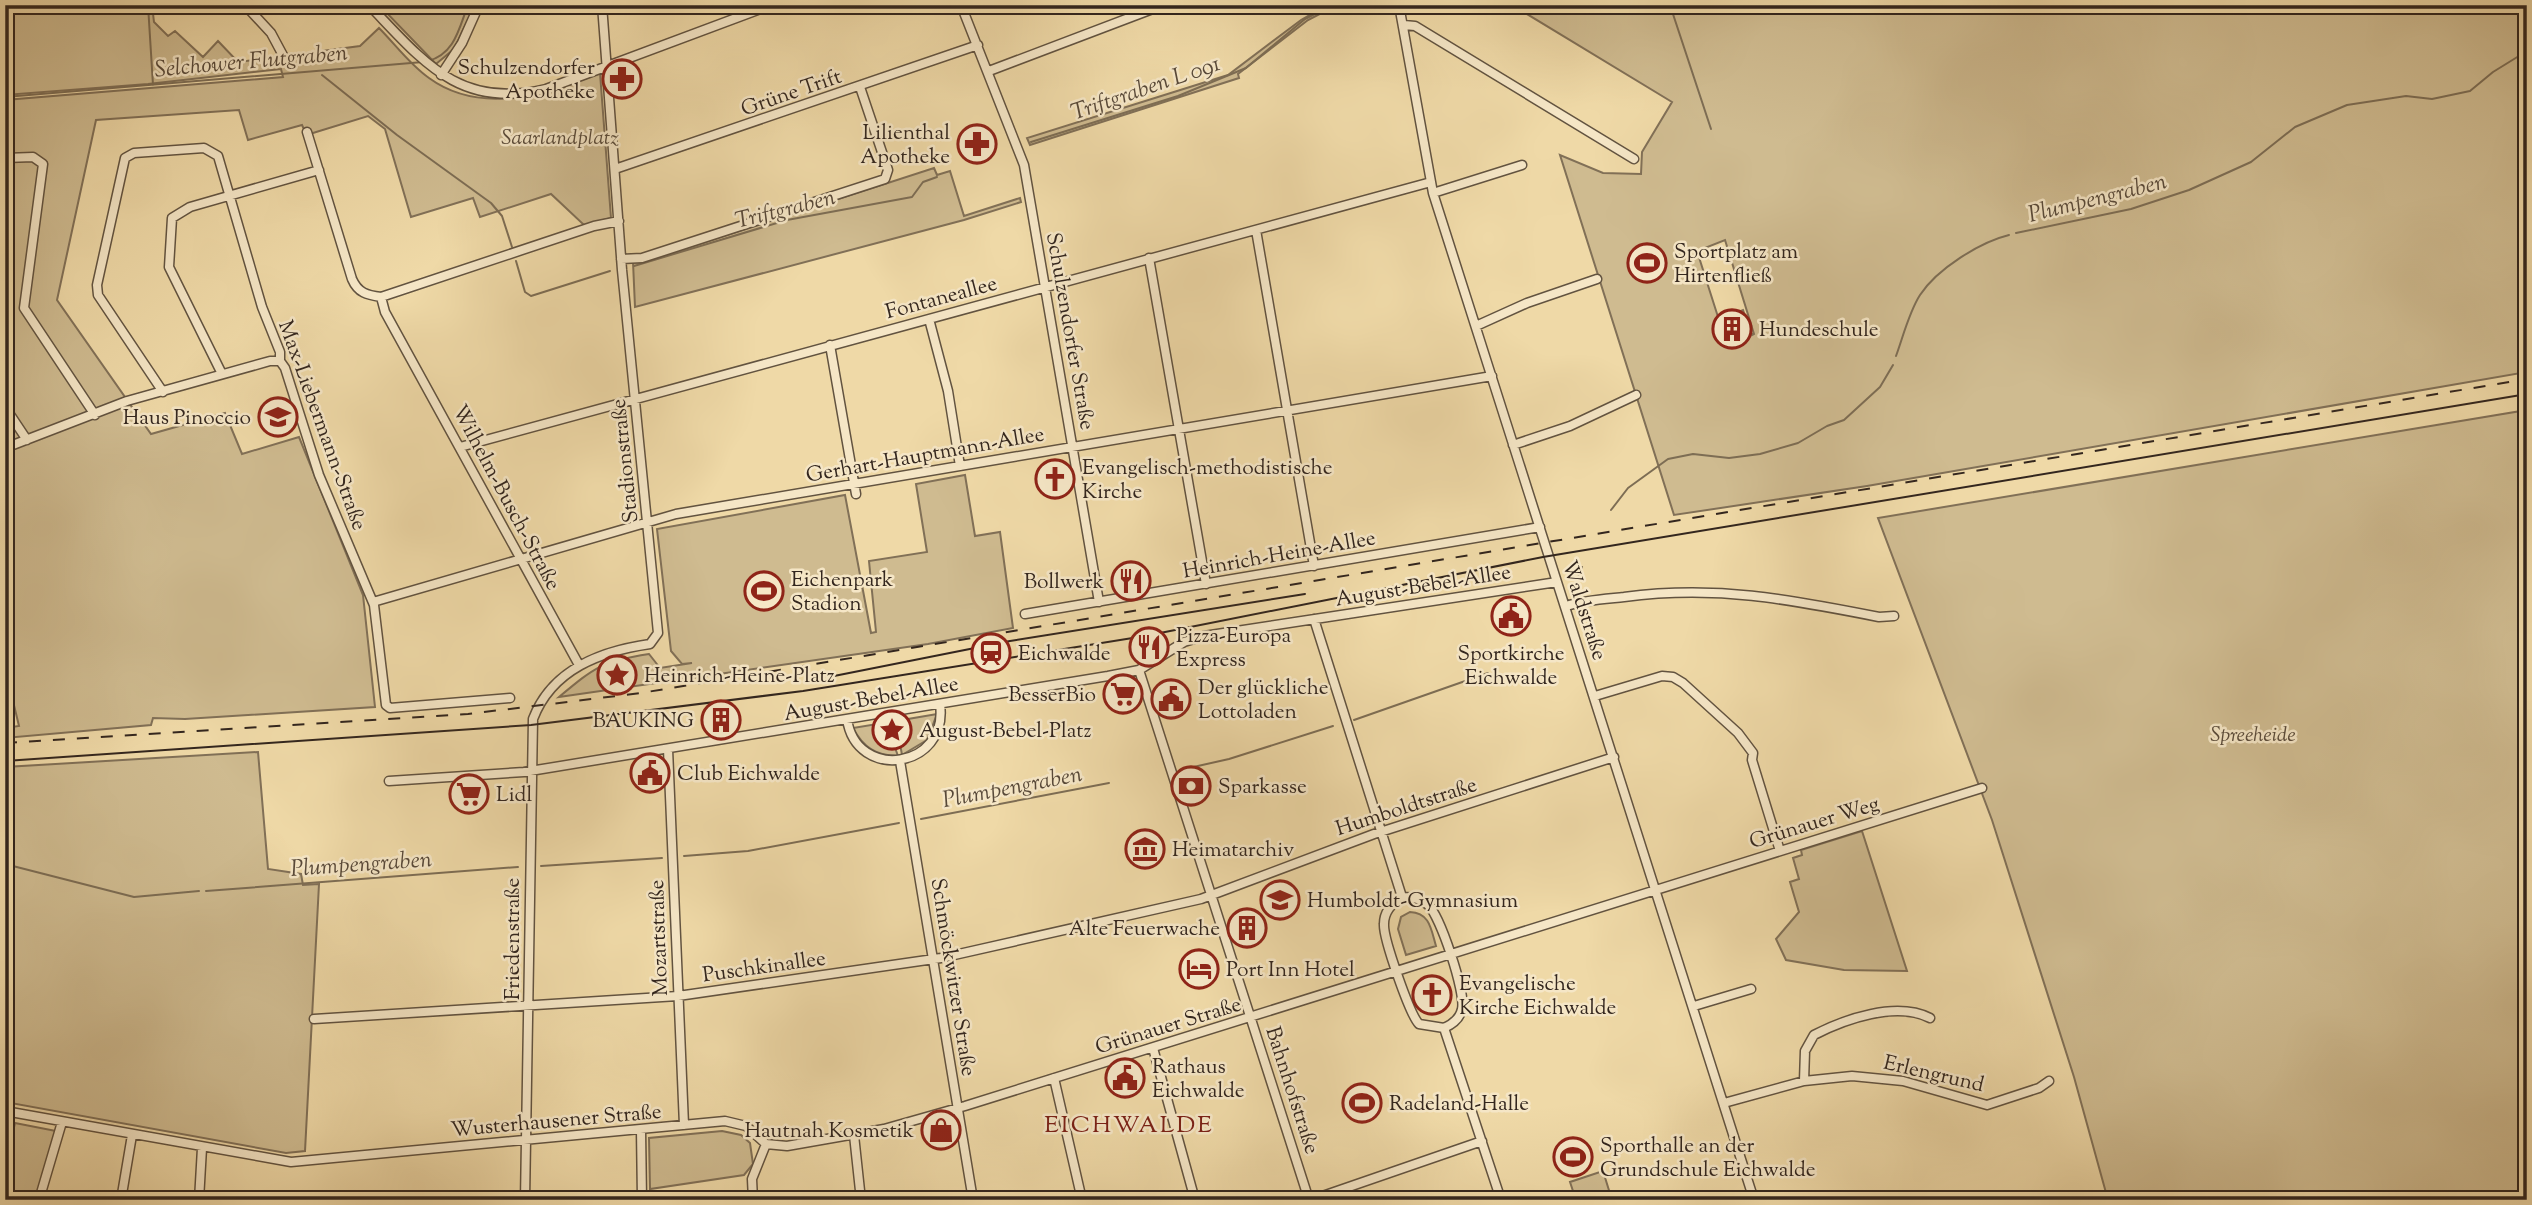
<svg xmlns="http://www.w3.org/2000/svg" width="2532" height="1205" font-family="'Sorts Mill Goudy',serif">
<style>
.green{fill:#cfbb90;stroke:#817057;stroke-width:2;fill-rule:evenodd}
.lines{fill:none;stroke-linecap:round;stroke-linejoin:round}
.stream{stroke:#7d6d54;stroke-width:2}
.minor-casing{stroke:#625340;stroke-width:11}
.minor{stroke:#f5e6c6;stroke-width:8}
.tram{stroke:#33261e;stroke-width:2}
.rail{stroke:#33261e;stroke-width:2;stroke-dasharray:12 12;stroke-linecap:butt}
.labels{text-anchor:middle;stroke-width:5;stroke-linejoin:round;paint-order:stroke}
.poi-label{font-size:21px;fill:#33261e;stroke:#f5e6c6;text-anchor:start}
.street-label{font-size:21px;fill:#33261e;stroke:#f5e6c6}
.park-label{font-size:21px;font-style:italic;fill:#5a4b3a;stroke:#f5e6c6}
.water-label{font-size:23px;font-style:italic;fill:#584939;stroke:#f5e6c6}
.quarter-label{font-size:24px;letter-spacing:2px;fill:#7a1f14;stroke:#f5e6c6}
</style>
<rect width="100%" height="100%" fill="#efd9a7"/>
<filter id="stains"><feTurbulence type="fractalNoise" baseFrequency=".00286" numOctaves="4"/><feColorMatrix values="0 0 0 0 .2 0 0 0 0 .09 0 0 0 0 .02 0 0 0 .5 -.17"/></filter>
<radialGradient id="worn" r=".72"><stop offset=".6" stop-color="#630" stop-opacity="0"/><stop offset="1" stop-color="#630" stop-opacity=".3"/></radialGradient>
<path class="green" d="M5 5H152L154 22 168 36 175 31 203 57 218 41 238 62 360 46 379 28C395 44 410 65 429 78 481 116 547 94 600 73L611 218 584 225 551 194 480 217 473 198 411 217 385 129 368 116 313 133 306 134 302 125 248 140 239 110 96 120 57 300 151 434 225 413 242 454 299 437 363 595 375 707 185 719 153 718 151 725 5 738V728L19 726 5 668V487L8 485 5 480V100L283 77 281 69 148 84 5 95Z
M379 5H475L454 49 436 64Z
M1327 5H1337L1308 20 1238 74 1239 78 1030 145 1027 138 1228 75 1301 20Z
M1512 5H2527V372L1867 486 1674 515 1560 155 1603 173 1641 174 1642 152 1672 102ZM1725 240 1754 334 1752 335 1743 310 1719 320 1697 251Z
M934 168 937 175 950 171 964 216 1020 198 1021 202 964 220 635 307 633 262 641 263Z
M2527 410V1200H2108L2074 1077 1992 820 1878 518Z
M965 475 975 536 1000 532 1013 628 928 644 559 697C595 667 602 661 649 654L660 668 692 663 682 664 671 651 657 529 845 495 871 633 876 632 869 561 927 552 916 484Z
M937 714 927 740 902 755 897 727 908 719Z
M883 723 888 731 894 733 896 741 893 742 898 756C876 756 863 747 853 728Z
M258 752 268 869 301 874 303 885 319 884 305 1151 286 1153 5 1102V767Z
M1862 831 1907 971 1844 970 1786 960 1776 939 1799 912 1790 882 1799 879 1793 858 1802 855 1801 850Z
M1410 912C1430 913 1431 929 1436 946L1406 955 1398 929 1401 917Z
M15 1123 56 1131 36 1200H5V1166Z
M722 1131 741 1135 750 1143 753 1164 744 1175 650 1189 649 1138Z
M1603 1171 1612 1200H1576L1570 1182Z"/>
<g class="lines">
<path class="stream" d="M148 5 153 85
M1670 5 1711 129
M428 61C455 54 459 28 468 5
M322 75 397 135 491 203 502 216 512 247
M5 97 423 62
M1031 142 1178 96 1246 68 1305 19 1332 5
M2016 233 2131 209 2189 190 2251 162 2295 127 2347 105 2406 96 2432 99 2470 91 2493 72 2527 51
M516 261 525 292 531 296 610 271
M634 266 787 220 912 197 923 182 937 177
M1896 356C1903 337 1909 312 1920 295 1937 269 1980 242 2009 235
M1611 510 1628 488 1668 459 1693 454 1729 458 1760 454 1798 443 1827 426 1844 420 1880 387 1893 365
M1573 590 1582 567
M1354 720 1488 673
M1180 770 1229 759 1333 726
M921 819 1109 783
M684 856 748 851 899 823
M5 864 134 897 199 891
M541 866 662 858
M206 891 518 867"/>
<g class="minor-casing">
<path id="minor" d="M245 5 271 33 286 61
M369 5C423 61 459 110 546 89L771 5
M961 5 1024 165 1099 602
M1399 5 1433 193 1754 1200
M1404 25 1415 26 1634 159
M989 71 1163 5
M441 75 462 43 479 5
M307 132 352 279C358 293 367 295 381 297L594 226 619 221
M5 158 33 157 43 164 24 308 95 415
M615 169 978 45
M1433 193 1522 165
M1256 230 1314 566
M1149 258 1206 584
M621 259 642 258 885 179 888 170 860 87
M381 297 385 312 579 665
M929 319 948 391 960 466
M1476 326 1527 303 1597 279
M830 345 856 494
M222 374 169 267 172 218 190 207 319 170
M163 392 98 295 97 285 125 158 134 153 204 148 218 156 262 307 280 352V361L285 368 319 475 374 605 386 705 390 708 510 698
M5 407 27 440
M1513 445 1570 426 1636 395
M460 447 1431 182
M5 448 127 401 270 361H280
M373 602 676 514 1492 376
M1566 606C1584 600 1604 599 1624 597 1716 585 1788 599 1879 617L1894 616
M1025 614 1540 527
M1314 619 1402 897
M1139 670 1309 1200
M1595 696 1662 676 1673 677 1683 683 1738 733 1753 753 1752 760 1780 851
M847 719C856 782 949 769 940 704
M668 749 684 1125
M900 761 973 1200
M389 781 524 772 1108 676 1139 670 1184 642 1204 636 1557 582
M1402 897C1411 897 1421 898 1428 905 1440 915 1466 993 1462 1009 1460 1018 1453 1024 1444 1028L1419 1024C1410 1015 1383 938 1384 924 1384 912 1392 903 1402 897Z
M1694 1006 1751 989
M314 1019 678 996 941 958 1201 899 1374 834 1614 757
M1444 1028 1501 1200
M1153 1048 1195 1200
M1054 1078 1082 1200
M1804 1081 1805 1051 1814 1035C1845 1019 1896 1001 1930 1018
M1724 1103 1804 1081 1852 1076 1903 1081 1987 1105 2039 1088 2049 1081
M5 1111 291 1162 725 1121 746 1126 766 1144 787 1146 884 1129 965 1106 1982 788
M641 1130 642 1200
M854 1135 861 1200
M39 1200 62 1122
M121 1200 132 1135
M199 1200 202 1148
M525 1200 533 719C552 669 601 651 650 644L658 633 622 270 602 5
M753 1200 752 1179 766 1144
M1311 1200 1482 1141"/>
</g>
<use href="#minor" class="minor"/>
<path class="tram" d="M829 677 1010 641 1305 594
M5 761 531 725 803 691 1145 636 1543 557 2527 394"/>
<path class="rail" d="M5 743 468 714 641 693 2527 379"/>
</g>
<defs>
<g id="pharmacy-ring" transform="scale(2.0125)"><circle r="9.5" fill="#f5e6c6" stroke="#8f2418" stroke-width="1.5"/><path d="M-2-6h4v4h4v4h-4v4h-4v-4h-4v-4h4Z" fill="#8f2418"/></g>
<g id="stadium-ring" transform="scale(2.0125)"><circle r="9.5" fill="#f5e6c6" stroke="#8f2418" stroke-width="1.5"/><path d="M0-5a6.5 5 0 1 0 0 10a6.5 5 0 1 0 0-10ZM-3.5-1.8h7v3.6h-7Z" fill="#8f2418"/></g>
<g id="building-ring" transform="scale(2.0125)"><circle r="9.5" fill="#f5e6c6" stroke="#8f2418" stroke-width="1.5"/><path d="M-4-6H4V6H1V3H-1V6H-4ZM-2.5-4.3h1.7v1.8h-1.7ZM.8-4.3h1.7v1.8H.8ZM-2.5-1h1.7V.8h-1.7ZM.8-1h1.7V.8H.8Z" fill="#8f2418"/></g>
<g id="school-ring" transform="scale(2.0125)"><circle r="9.5" fill="#f5e6c6" stroke="#8f2418" stroke-width="1.5"/><path d="M0-5L7-2L0 1L-7-2ZM-4 1L0 2.5L4 1V4Q0 6-4 4Z" fill="#8f2418"/></g>
<g id="church-ring" transform="scale(2.0125)"><circle r="9.5" fill="#f5e6c6" stroke="#8f2418" stroke-width="1.5"/><path d="M-1.2-6h2.4v3.5h3.3v2.4h-3.3V6h-2.4V-.1h-3.3v-2.4h3.3Z" fill="#8f2418"/></g>
<g id="restaurant-ring" transform="scale(2.0125)"><circle r="9.5" fill="#f5e6c6" stroke="#8f2418" stroke-width="1.5"/><path d="M-5-6h1v4h1v-4h1v4h1v-4h1v5L-1.5 .5V6h-2V.5L-5-1ZM5-6V6H3V1.5H1.5Q1.5-4 5-6Z" fill="#8f2418"/></g>
<g id="civic-ring" transform="scale(2.0125)"><circle r="9.5" fill="#f5e6c6" stroke="#8f2418" stroke-width="1.5"/><path d="M-.6-6.5H3V-4.5H.6V-3L4-1V1h2V6H-6V1h2V-1L-.6-3ZM-1.2 2.5V6h2.4V2.5Z" fill="#8f2418"/></g>
<g id="station-ring" transform="scale(2.0125)"><circle r="9.5" fill="#f5e6c6" stroke="#8f2418" stroke-width="1.5"/><path d="M-3-6H3Q5-6 5-4V2Q5 4 3 4L4.5 6H3L1.5 4h-3L-3 6H-4.5L-3 4Q-5 4-5 2V-4Q-5-6-3-6ZM-3.5-4v3h7v-3ZM-3.5 1v1.5H-2V1ZM2 1v1.5H3.5V1Z" fill="#8f2418"/></g>
<g id="sight-ring" transform="scale(2.0125)"><circle r="9.5" fill="#f5e6c6" stroke="#8f2418" stroke-width="1.5"/><path d="M0-6L1.8-2.2L6-1.7L2.9 1.2L3.7 5.4L0 3.3L-3.7 5.4L-2.9 1.2L-6-1.7L-1.8-2.2Z" fill="#8f2418"/></g>
<g id="supermarket-ring" transform="scale(2.0125)"><circle r="9.5" fill="#f5e6c6" stroke="#8f2418" stroke-width="1.5"/><path d="M-6-5.5h2.5l.6 2H6L4.5 2H-2.5L-4.4-4H-6ZM-1.5 3.2a1.3 1.3 0 1 0 .1 0ZM3 3.2a1.3 1.3 0 1 0 .1 0Z" fill="#8f2418"/></g>
<g id="bank-ring" transform="scale(2.0125)"><circle r="9.5" fill="#f5e6c6" stroke="#8f2418" stroke-width="1.5"/><path d="M-6-4H6V4H-6ZM0-2.3a2.3 2.3 0 1 0 0 4.6a2.3 2.3 0 1 0 0-4.6Z" fill="#8f2418"/></g>
<g id="museum-ring" transform="scale(2.0125)"><circle r="9.5" fill="#f5e6c6" stroke="#8f2418" stroke-width="1.5"/><path d="M0-6L6-3V-2H-6V-3ZM-5-1h2V3h-2ZM-1-1h2V3h-2ZM3-1h2V3H3ZM-6 4H6V6H-6Z" fill="#8f2418"/></g>
<g id="hotel-ring" transform="scale(2.0125)"><circle r="9.5" fill="#f5e6c6" stroke="#8f2418" stroke-width="1.5"/><path d="M-6-4.5h1.5V1H6V5H4.5V3h-9V5H-6ZM-4 0a1.8 1.8 0 1 1 3.6 0ZM.5 0V-2.5h3Q6-2.5 6 0Z" fill="#8f2418"/></g>
<g id="shop-ring" transform="scale(2.0125)"><circle r="9.5" fill="#f5e6c6" stroke="#8f2418" stroke-width="1.5"/><path d="M-5-2.5h2.3a2.7 3.5 0 0 1 5.4 0H5L5.5 6h-11ZM-1.5-2.5h3a1.5 2.3 0 0 0-3 0Z" fill="#8f2418"/></g>
</defs>
<g fill-rule="evenodd">
<use href="#pharmacy-ring" x="622" y="79"/>
<use href="#pharmacy-ring" x="977" y="144"/>
<use href="#stadium-ring" x="1647" y="263"/>
<use href="#building-ring" x="1732" y="329"/>
<use href="#school-ring" x="278" y="417"/>
<use href="#church-ring" x="1055" y="479"/>
<use href="#restaurant-ring" x="1131" y="581"/>
<use href="#stadium-ring" x="764" y="591"/>
<use href="#civic-ring" x="1511" y="616"/>
<use href="#restaurant-ring" x="1149" y="647"/>
<use href="#station-ring" x="991" y="653"/>
<use href="#sight-ring" x="617" y="675"/>
<use href="#supermarket-ring" x="1123" y="694"/>
<use href="#civic-ring" x="1171" y="699"/>
<use href="#building-ring" x="721" y="720"/>
<use href="#sight-ring" x="892" y="730"/>
<use href="#civic-ring" x="650" y="773"/>
<use href="#bank-ring" x="1191" y="786"/>
<use href="#supermarket-ring" x="469" y="794"/>
<use href="#museum-ring" x="1145" y="849"/>
<use href="#school-ring" x="1280" y="900"/>
<use href="#building-ring" x="1247" y="928"/>
<use href="#hotel-ring" x="1199" y="969"/>
<use href="#church-ring" x="1432" y="995"/>
<use href="#civic-ring" x="1125" y="1078"/>
<use href="#stadium-ring" x="1362" y="1103"/>
<use href="#shop-ring" x="941" y="1130"/>
<use href="#stadium-ring" x="1573" y="1157"/>
</g>
<g class="labels">
<g class="poi-label">
<text x="595" y="74" text-anchor="end">Schulzendorfer<tspan x="595" dy="24">Apotheke</tspan></text>
<text x="950" y="139" text-anchor="end">Lilienthal<tspan x="950" dy="24">Apotheke</tspan></text>
<text x="1674" y="258">Sportplatz am<tspan x="1674" dy="24">Hirtenfließ</tspan></text>
<text x="1759" y="336">Hundeschule</text>
<text x="251" y="424" text-anchor="end">Haus Pinoccio</text>
<text x="1082" y="474">Evangelisch-methodistische<tspan x="1082" dy="24">Kirche</tspan></text>
<text x="791" y="586">Eichenpark<tspan x="791" dy="24">Stadion</tspan></text>
<text x="1104" y="588" text-anchor="end">Bollwerk</text>
<text x="1176" y="642">Pizza-Europa<tspan x="1176" dy="24">Express</tspan></text>
<text x="1018" y="660">Eichwalde</text>
<text x="1511" y="660" text-anchor="middle">Sportkirche<tspan x="1511" dy="24">Eichwalde</tspan></text>
<text x="644" y="682">Heinrich-Heine-Platz</text>
<text x="1198" y="694">Der glückliche<tspan x="1198" dy="24">Lottoladen</tspan></text>
<text x="1096" y="701" text-anchor="end">BesserBio</text>
<text x="694" y="727" text-anchor="end">BAUKING</text>
<text x="919" y="737">August-Bebel-Platz</text>
<text x="677" y="780">Club Eichwalde</text>
<text x="1218" y="793">Sparkasse</text>
<text x="496" y="801">Lidl</text>
<text x="1172" y="856">Heimatarchiv</text>
<text x="1307" y="907">Humboldt-Gymnasium</text>
<text x="1220" y="935" text-anchor="end">Alte Feuerwache</text>
<text x="1226" y="976">Port Inn Hotel</text>
<text x="1459" y="990">Evangelische<tspan x="1459" dy="24">Kirche Eichwalde</tspan></text>
<text x="1152" y="1073">Rathaus<tspan x="1152" dy="24">Eichwalde</tspan></text>
<text x="1389" y="1110">Radeland-Halle</text>
<text x="914" y="1137" text-anchor="end">Hautnah Kosmetik</text>
<text x="1600" y="1152">Sporthalle an der<tspan x="1600" dy="24">Grundschule Eichwalde</tspan></text>
</g>
<g class="street-label">
<text transform="translate(791 92) rotate(-19)" y="7">Grüne Trift</text>
<text transform="translate(941 297) rotate(-15)" y="7">Fontaneallee</text>
<text transform="translate(1071 331) rotate(80)" y="7">Schulzendorfer Straße</text>
<text transform="translate(323 425) rotate(70)" y="7">Max-Liebermann-Straße</text>
<text transform="translate(925 454) rotate(-10)" y="7">Gerhart-Hauptmann-Allee</text>
<text transform="translate(624 461) rotate(-96)" y="7">Stadionstraße</text>
<text transform="translate(507 497) rotate(62)" y="7">Wilhelm-Busch-Straße</text>
<text transform="translate(1279 554) rotate(-10)" y="7">Heinrich-Heine-Allee</text>
<text transform="translate(1423 585) rotate(-9)" y="7">August-Bebel-Allee</text>
<text transform="translate(1585 610) rotate(72)" y="7">Waldstraße</text>
<text transform="translate(871 698) rotate(-10)" y="7">August-Bebel-Allee</text>
<text transform="translate(1406 806) rotate(-18)" y="7">Humboldtstraße</text>
<text transform="translate(1814 822) rotate(-17)" y="7">Grünauer Weg</text>
<text transform="translate(658 938) rotate(-92)" y="7">Mozartstraße</text>
<text transform="translate(512 939) rotate(-90)" y="7">Friedenstraße</text>
<text transform="translate(764 966) rotate(-8)" y="7">Puschkinallee</text>
<text transform="translate(954 977) rotate(81)" y="7">Schmöckwitzer Straße</text>
<text transform="translate(1168 1025) rotate(-17)" y="7">Grünauer Straße</text>
<text transform="translate(1934 1073) rotate(13)" y="7">Erlengrund</text>
<text transform="translate(1293 1090) rotate(72)" y="7">Bahnhofstraße</text>
<text transform="translate(556 1120) rotate(-5)" y="7">Wusterhausener Straße</text>
</g>
<g class="park-label">
<text x="560" y="144">Saarlandplatz</text>
<text x="2253" y="741">Spreeheide</text>
</g>
<g class="water-label">
<text transform="translate(251 60) rotate(-5)" y="8">Selchower Flutgraben</text>
<text transform="translate(1145 87) rotate(-19)" y="8">Triftgraben L 091</text>
<text transform="translate(2097 197) rotate(-14)" y="8">Plumpengraben</text>
<text transform="translate(785 208) rotate(-14)" y="8">Triftgraben</text>
<text transform="translate(1012 786) rotate(-11)" y="8">Plumpengraben</text>
<text transform="translate(361 863) rotate(-4)" y="8">Plumpengraben</text>
</g>
<g class="quarter-label">
<text x="1129" y="1132">EICHWALDE</text>
</g>
</g>
<rect width="2532" height="1205" fill="none" stroke="#efd9a7" stroke-width="28"/>
<rect x="7" y="7" width="2518" height="1191" fill="none" stroke="#33261e" stroke-width="3.5"/>
<rect x="14" y="14" width="2504" height="1177" fill="none" stroke="#33261e" stroke-width="2"/>
<rect width="100%" height="100%" filter="url(#stains)"/>
<rect width="100%" height="100%" fill="url(#worn)"/>
</svg>
